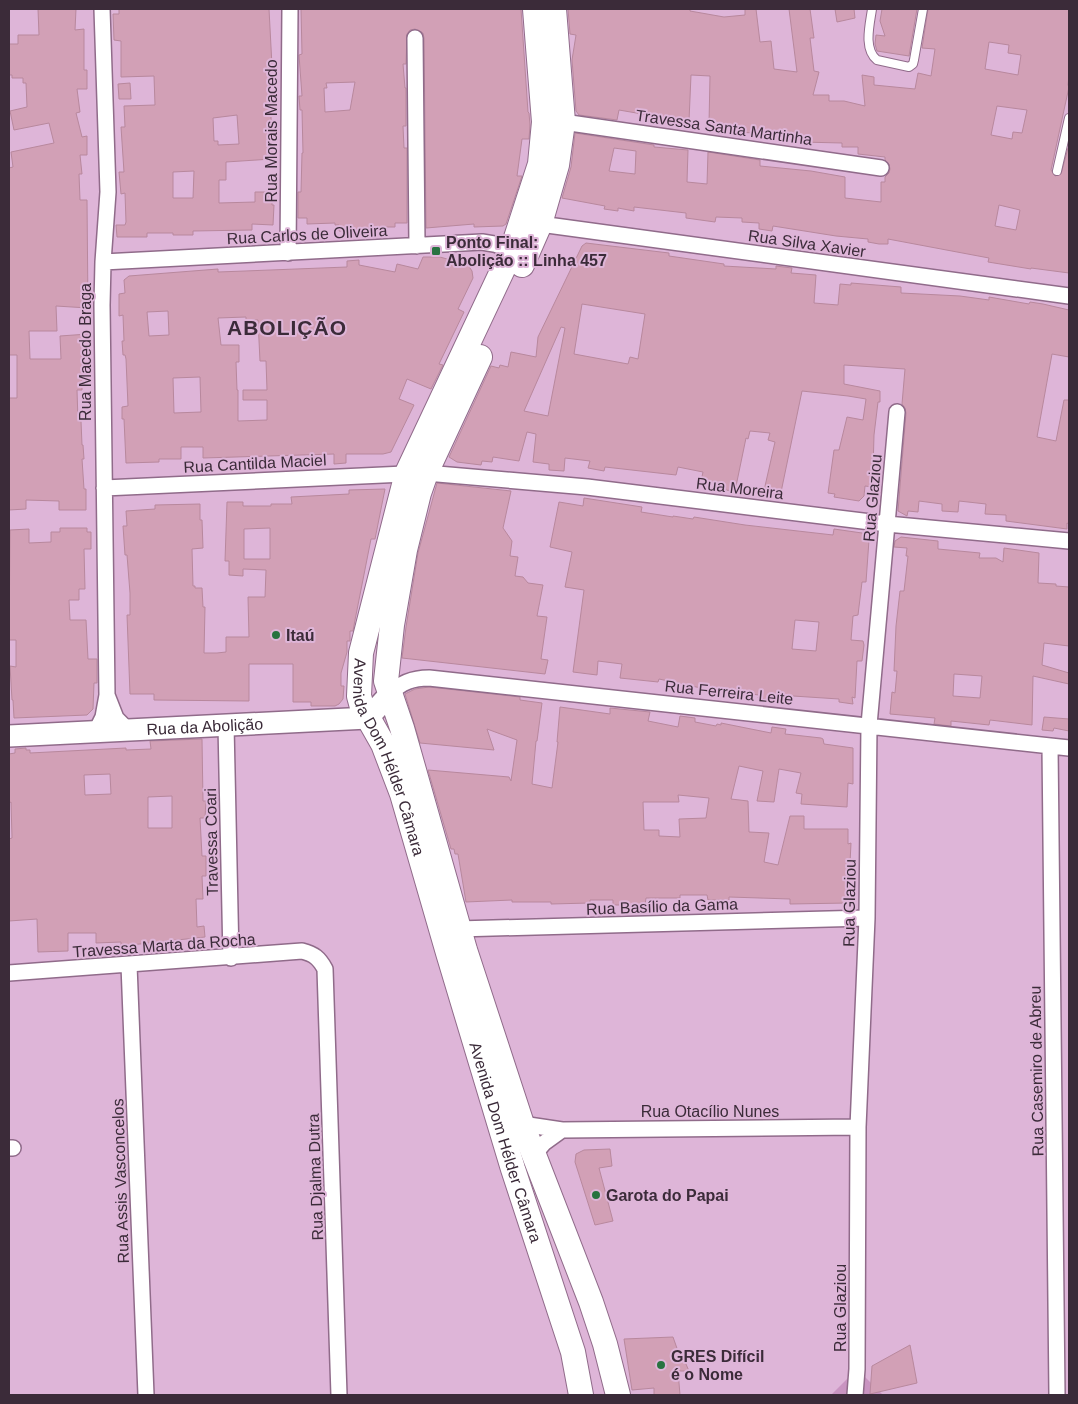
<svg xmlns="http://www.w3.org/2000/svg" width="1078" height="1404" font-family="Helvetica,sans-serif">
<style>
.green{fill:#c994c1}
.building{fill:#d2a0b6;stroke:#b8889d;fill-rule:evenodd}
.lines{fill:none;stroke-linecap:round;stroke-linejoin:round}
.lane-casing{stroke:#906b8a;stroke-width:10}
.street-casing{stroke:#906b8a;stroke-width:18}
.secondary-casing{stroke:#906b8a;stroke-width:24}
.primary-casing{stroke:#906b8a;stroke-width:26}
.lane{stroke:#fff;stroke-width:8}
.street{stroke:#fff;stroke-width:15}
.secondary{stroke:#fff;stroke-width:21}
.primary{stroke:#fff;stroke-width:24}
.poi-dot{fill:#287341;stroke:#deb5d8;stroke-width:2}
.labels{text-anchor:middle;stroke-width:4;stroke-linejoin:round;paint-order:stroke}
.street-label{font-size:16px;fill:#3b2b39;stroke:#deb5d8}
.poi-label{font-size:16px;font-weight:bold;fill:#3b2b39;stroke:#deb5d8;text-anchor:start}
.district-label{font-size:21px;font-weight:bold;letter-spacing:1px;fill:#3b2b39;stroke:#deb5d8}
</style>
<rect width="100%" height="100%" fill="#deb5d8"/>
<path class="green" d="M857 1369 883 1395H831Z"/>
<path class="building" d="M38 9H76L75 30 84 29V70H87V89H77L80 112 76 113 82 137 87 136V155H80L82 174H79L80 200H87L88 308 56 306 57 331H29L30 359H61L60 336 88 334V353H82V390H77L78 421H81L82 445H83L84 459H82L84 489H86V510H59V501L26 500V509L9 510V398H17V355H9V168L13 167 11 152 54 143 49 123 14 130 10 111 27 107 26 83H23V78H12V75H9V44H18V35H39Z
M119 9H269L272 66V76H270L272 159 226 162V180H219V203L255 202V192H272V205H274L273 225 252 224V230L193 231V235H173V233H147V237H117L116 225H125L126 222 125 193 121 194 119 172H124L121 127H125L124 106 155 105 154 76 121 77V41L114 40 113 14H119ZM237 115 239 144 218 145V141H214L213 118ZM194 171 193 198H173V172Z
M301 9H521L528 112 529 113 530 125 529 139H522L517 176H522L506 224 503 226 474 227V224L426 228 424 38 423 33 415 29 410 30 407 34 406 64H403L405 88H406V126H403L404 148H407V223H395V227H379V230L339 231V225H335V223L307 224V218H298V192H301L302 153H303L302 110H300L299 96H302L299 55 302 54ZM355 82 350 110 325 112 324 88H327L326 83Z
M568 9H690V11L724 17 745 15V9H756L760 42 771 41 774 69 797 72 789 9H810L814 38H810L814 71 819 72 813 95H829V101H844L865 106 862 75 874 77V85L915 89 918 73 931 76 935 49 922 48 928 9H1069V75L1068 85 1069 87 1051 170 1055 176 1061 174 1068 148 1069 149V273L1031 268V269L988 262 989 258 888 239V244H879L868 242V239L836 236 773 226 772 231 759 229V223L742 222V218L716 217 715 222 686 218V213L634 207V211L618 208V211L604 209 605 206 562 198 571 167 575 133 654 145V147L688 150 687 182 707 184 708 152 760 160V166L811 171 845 177V198L881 202V182H885V177L889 173 890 169 889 164 885 160V157L858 154V147H842V143L801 142 789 137 774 136V134L735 132 736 129 709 124 710 76 691 75 689 121 674 118V122H669L668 124 648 121V115L619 110 617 120 579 115 576 111 572 60 576 35 570 34ZM989 42 1009 45 1008 53 1021 55 1018 75 985 69ZM997 106 1027 110 1022 133 1013 132 1012 139 991 135ZM614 148 636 151 635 174 609 171ZM999 205 1020 210 1016 230 995 226Z
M835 9H854L855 18 837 22Z
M882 9H917L909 56 877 51 875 44 876 35 885 36 880 21Z
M130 83 131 99H119L118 84Z
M586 243 669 253V256L724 264V266L776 269V266L792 268 791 273 816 275 814 303 838 305 840 284 851 285V283L901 287V293L960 296 989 300V297L1029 304 1030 302 1043 304 1069 310V357L1052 354 1037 437 1056 441 1064 400H1069V524L1067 523V529L1006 521V515L985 514 986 504 959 501 958 512 942 511V504L919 501 918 512 908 511 907 516 898 511 906 413 905 408 902 404 905 369 844 365V384L880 391V402H878L874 435 873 470H875L873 487 865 486 864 496 859 501 834 497 835 494 828 493 834 450H839L847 417 863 420 866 399 848 396 802 391 780 497 763 495 775 442 768 440 770 433 750 431 748 439 746 438 735 491 715 489V484L701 481 703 472 678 467 676 475 605 467 604 471 588 468 590 461 565 458 564 471 549 470V464L533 462 536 434 527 432 519 461 493 457 492 462 482 461 481 465 457 462 449 457 491 366 499 368 500 365 508 367 511 352 536 357 538 337 582 246ZM582 304 645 314 638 359 630 357 628 364 574 354ZM561 327 565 328 548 416 524 411Z
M423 257H440L468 265 472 271 473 278 458 309 464 312 439 364 443 365 431 389 407 379 399 399 414 405 391 452 383 454H346V463L334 464V454L203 458V447H181V459H159V462L126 463 124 419H122V407L128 406 126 359 125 355H123L122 341H124L123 315 119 316V294L125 293 124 280 129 276 218 269V272L245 271 347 267V261L359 260V265L395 272 397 264 418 269ZM168 311 169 335 149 336 147 312ZM246 317V320H258L260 361H266L267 390H243V400H267V420L238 421V390H237L236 362H239V345H221L218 318ZM200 377 201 412 174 413 173 378Z
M437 483 511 491 503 528 512 541 510 556 518 557 515 576 523 577 528 583 543 585 537 616 547 617 541 659 548 660 545 674 402 658 406 627 418 553Z
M385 489 375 539H371L355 620 353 631H350V641H347V652L341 673V686H344L343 699 339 704 335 706H311V702H293V664H249V701L154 700V694H130L127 615H130V593L127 555H125L123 526H127L126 511 155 509V505L200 504V520H202L203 548 192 549 193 586H195V588H202L203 607H205L204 653H217L226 652V637H249L248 597H265L266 570 243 569V576L229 575V561H225L227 502H243V506H271V504H292L291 497 349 494V490ZM270 528V559H244V529Z
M584 498 642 507 641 512 673 517V516L693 519 694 517 745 525 833 535 834 529 862 533 866 535 869 540 866 582H862L858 615 853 616 851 640 863 641 864 645 862 661H857L855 698 852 697 853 704 839 702V699L793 696V698L769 696 768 700 758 698 759 695 701 688 659 679 658 682 620 678 622 664 598 661 597 675 573 672 584 590 565 587 572 552 550 547 559 502 583 506ZM795 620 819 622 816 651 792 649Z
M60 528H87V532H91V549H84L85 589H79V600H69L70 620H86L88 659H97V683H94L93 709 87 715 14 718 13 700H12L10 666 16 667V640H9L10 530 29 529V543L51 542V532H60Z
M901 537 938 541V549L980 553 979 558H996L1003 562 1004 548 1039 553 1038 583 1056 584V586L1069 587V646L1044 643 1042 665 1069 673V684L1033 676 1032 725 990 720 989 725 951 721V726L934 724 935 718 890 714 892 692 895 693 897 671H894L896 626 900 591H904L908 556H906L907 548 894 547 895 541ZM954 674 982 676 980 698 953 696Z
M429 687 520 697V700L542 703 537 741H536L532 784 552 788 558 742H557L560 707 610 714V708L650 712 648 721 678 727 680 716 695 718V722L716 726 717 724 721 725V723L771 733 772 727 786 729 785 734 821 738 823 739 824 744 853 748V784L848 783 847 807 801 804 802 794 796 793 801 773 779 769 774 802 757 801 763 771 739 766 731 799 748 801 749 832 769 833 764 862 778 865 790 816H804V829H848V844L851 843 848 903 790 904V899L729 897V900H708L707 895H680V898H646L645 905H613V900H590V903L551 904V902H512V900L466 902 458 854H455L454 849H451L428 770 509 777 511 781 517 740 487 729 494 750 420 743 405 694 415 689ZM678 795 709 798 706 818 679 819 680 837 659 836V830H644L643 802H679Z
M1044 717 1069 719V731L1054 728 1053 731 1042 730Z
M202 739 203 801H206L205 818H200L202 856H206V876H202L203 899H196L197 927 204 926 205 937 121 946V942L96 943V933H68V951L38 952 37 919 9 921V839L12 838 11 802 9 803V754L15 753V749L26 748V750H30V753L126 748V750L151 749 150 741ZM110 774 111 794 85 795 84 775ZM172 796V828H148V797Z
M610 1149 612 1166 599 1168 613 1221 595 1225 575 1162 576 1154 584 1150Z
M673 1337 679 1354 682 1355 689 1371H678L680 1395H654V1388L632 1390 624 1339Z
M910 1345 917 1383 870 1394 872 1366Z"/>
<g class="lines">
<g class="lane-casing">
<path id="lane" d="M872 9C870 24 863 49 877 60L909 67 913 64 914 60 923 9
M1057 171 1069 118"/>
</g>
<g class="street-casing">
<path id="street" d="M415 38 417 246
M563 122 881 168
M540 224 1069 296
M288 253 290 9
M103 262 482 242 494 244 512 250
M104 488 426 473 587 487 887 524 1069 541
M390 694C401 682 413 678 429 678L1069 748
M107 695 116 718 128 730
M226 725 231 958
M96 731 103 717 107 695 102 305 103 262 108 192 102 9
M1050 746 1057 1395
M458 929 867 918
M129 965 146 1395
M9 973 302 951C314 954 319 958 325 969L339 1395
M522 1124 562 1130 858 1127
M9 1148H13
M533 1156 544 1143 562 1130
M855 1395 857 1369 858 1127 867 918 869 725 897 412"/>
</g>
<g class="secondary-casing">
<g id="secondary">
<path id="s1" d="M9 736 368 718 390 694"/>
</g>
</g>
<g class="primary-casing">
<g id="primary">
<path id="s2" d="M535 9 544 122 540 164 512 250 407 473 361 653 359 696 362 707 383 744 402 794 448 953 513 1169 573 1352 581 1395"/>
<path d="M522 265 540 224 557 165 563 122 554 9"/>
<path d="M480 357 426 473 419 493 405 550 392 625 386 681 402 728 465 950 522 1124 591 1302 605 1344 618 1395"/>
</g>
</g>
<use href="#lane" class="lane"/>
<use href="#street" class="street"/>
<use href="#secondary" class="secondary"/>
<use href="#primary" class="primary"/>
</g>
<g class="poi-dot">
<rect x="431" y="246" width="10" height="10" rx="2.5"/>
<circle cx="276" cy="635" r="5"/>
<circle cx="596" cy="1195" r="5"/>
<circle cx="661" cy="1365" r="5"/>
</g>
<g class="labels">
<g class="street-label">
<text transform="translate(724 127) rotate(8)" y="6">Travessa Santa Martinha</text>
<text transform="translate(271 131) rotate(-90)" y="6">Rua Morais Macedo</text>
<text transform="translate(307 234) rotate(-3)" y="6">Rua Carlos de Oliveira</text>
<text transform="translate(807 243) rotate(8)" y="6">Rua Silva Xavier</text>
<text transform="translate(85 352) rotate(-90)" y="6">Rua Macedo Braga</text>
<text transform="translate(255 463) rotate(-3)" y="6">Rua Cantilda Maciel</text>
<text transform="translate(740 488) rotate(7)" y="6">Rua Moreira</text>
<text transform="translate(872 498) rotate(-85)" y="6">Rua Glaziou</text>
<text transform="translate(729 692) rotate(6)" y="6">Rua Ferreira Leite</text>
<text dy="6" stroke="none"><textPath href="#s1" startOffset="196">Rua da Abolição</textPath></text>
<text dy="6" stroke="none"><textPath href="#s2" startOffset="788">Avenida Dom Hélder Câmara</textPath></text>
<text transform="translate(211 842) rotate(-91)" y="6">Travessa Coari</text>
<text transform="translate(849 903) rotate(-89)" y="6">Rua Glaziou</text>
<text transform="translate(662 906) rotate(-2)" y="6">Rua Basílio da Gama</text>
<text transform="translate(164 945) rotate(-4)" y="6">Travessa Marta da Rocha</text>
<text transform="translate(1036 1071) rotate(-91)" y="6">Rua Casemiro de Abreu</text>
<text x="710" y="1117">Rua Otacílio Nunes</text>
<text dy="6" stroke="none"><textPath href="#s2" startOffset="1192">Avenida Dom Hélder Câmara</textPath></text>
<text transform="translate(315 1177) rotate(-92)" y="6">Rua Djalma Dutra</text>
<text transform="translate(120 1181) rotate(-92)" y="6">Rua Assis Vasconcelos</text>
<text transform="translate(840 1308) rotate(-90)" y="6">Rua Glaziou</text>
</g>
<g class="poi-label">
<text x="446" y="248">Ponto Final:<tspan x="446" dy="18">Abolição :: Linha 457</tspan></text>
<text x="286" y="641">Itaú</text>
<text x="606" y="1201">Garota do Papai</text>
<text x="671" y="1362">GRES Difícil<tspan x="671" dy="18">é o Nome</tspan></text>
</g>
<g class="district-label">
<text x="287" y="335">ABOLIÇÃO</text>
</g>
</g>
<rect width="1078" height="1404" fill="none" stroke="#3b2b39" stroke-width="20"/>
</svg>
